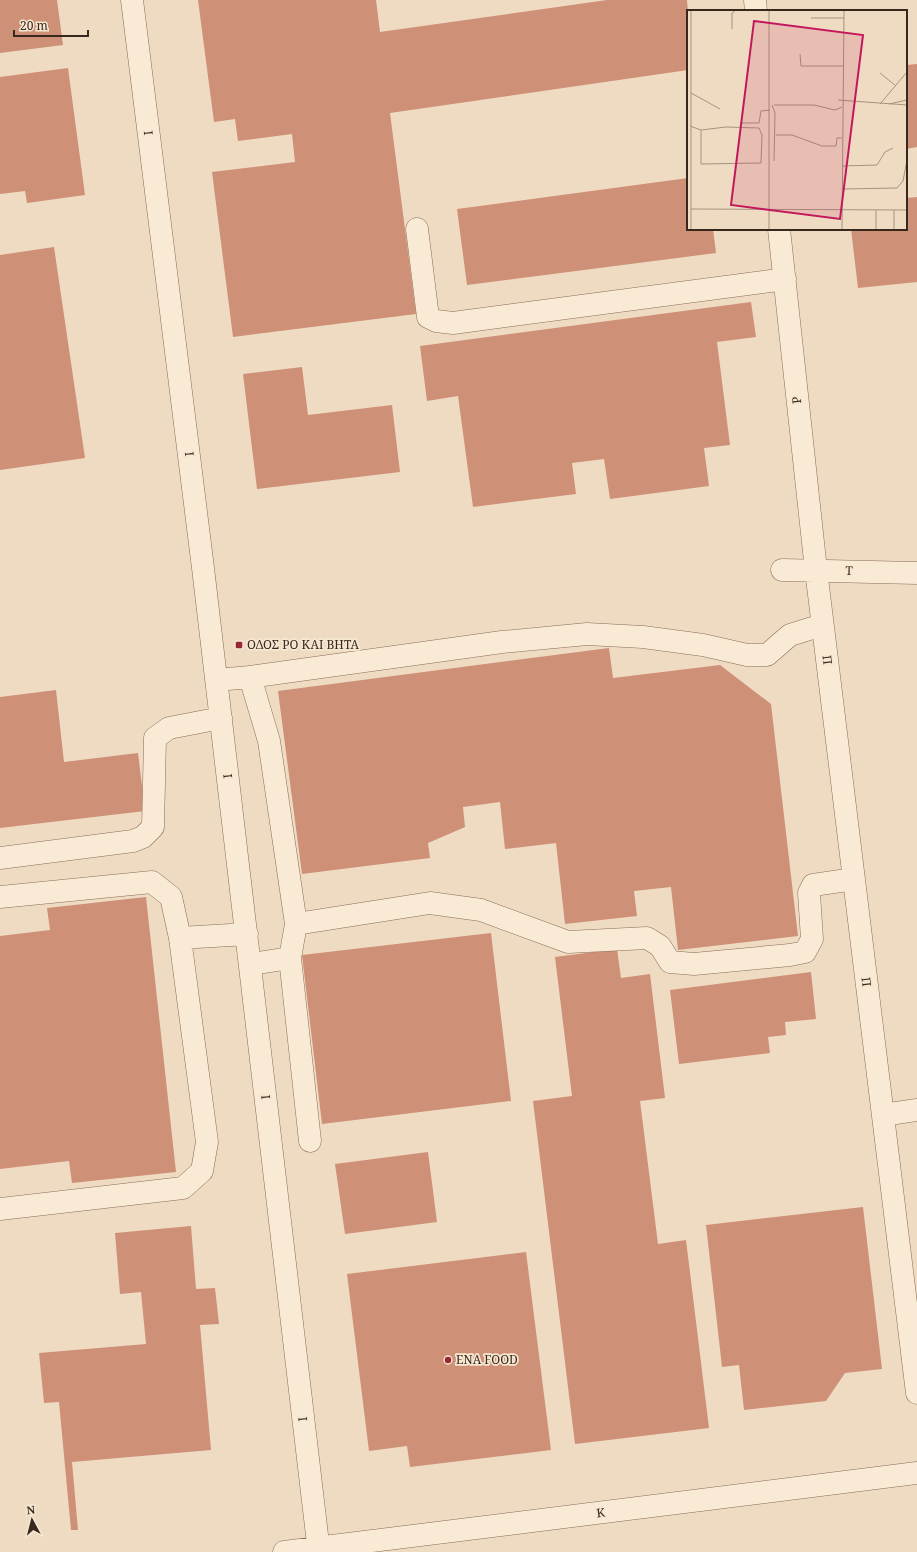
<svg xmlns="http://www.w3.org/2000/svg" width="917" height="1552" font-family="'Noto Serif',serif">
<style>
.building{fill:#ce9077}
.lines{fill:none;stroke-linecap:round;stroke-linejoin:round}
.minor-casing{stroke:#896c59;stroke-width:23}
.minor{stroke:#f9ead5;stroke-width:22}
.poi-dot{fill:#992837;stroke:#f6e7d1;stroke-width:1.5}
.labels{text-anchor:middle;stroke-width:3.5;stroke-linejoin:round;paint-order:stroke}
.street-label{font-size:12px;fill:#38271d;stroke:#f6e7d1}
.poi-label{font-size:12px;fill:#38271d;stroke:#f6e7d1;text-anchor:start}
.inset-road{fill:none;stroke:#a69380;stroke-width:1}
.view{fill:#c2185b;fill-opacity:0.15;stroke:#c2185b;stroke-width:2}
.inset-edge{fill:none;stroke:#38271d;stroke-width:2}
</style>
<rect width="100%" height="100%" fill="#efdbc2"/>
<path class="building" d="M0 0H57L63 45 0 53Z
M198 0H376L380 32 607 0H687L688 11V70L390 113 416 314 233 337 212 172 295 162 292 134 238 141 235 119 214 122Z
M917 64V147L906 149V65Z
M68 68 85 195 27 203 25 191 0 194V77Z
M688 178V229H713L716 253 467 285 457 209Z
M917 197V282L858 288 851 229H906V198Z
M54 247 85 458 0 470V255Z
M751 302 756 337 717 342 730 445 704 448 709 486 610 499 604 459 572 463 576 494 473 507 458 396 427 401 420 346Z
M302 367 308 415 392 405 400 472 257 489 243 374Z
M609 648 613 678 720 665 771 704 798 936 678 950 671 887 634 891 637 916 565 924 556 843 505 849 500 802 463 807 465 827 428 843 430 858 302 874 278 691Z
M56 690 64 762 138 753 145 811 0 828V697Z
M146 897 176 1172 72 1183 69 1161 0 1169V936L50 930 47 908Z
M491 933 511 1101 322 1124 302 955Z
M617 949 621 978 650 974 665 1098 640 1101 658 1244 686 1240 709 1428 575 1444 533 1101 572 1096 555 957Z
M811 972 816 1019 785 1022 786 1035 768 1037 770 1053 679 1064 670 990Z
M428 1152 437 1222 345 1234 335 1164Z
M863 1207 882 1369 845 1373 826 1401 744 1410 739 1365 722 1367 706 1225Z
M191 1226 196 1289 215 1288 219 1324 200 1325 211 1450 72 1462 78 1530H71L59 1402 44 1403 39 1353 146 1344 141 1292 120 1294 115 1233Z
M526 1252 551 1450 410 1467 407 1446 369 1451 347 1274Z"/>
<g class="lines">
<g class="minor-casing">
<path id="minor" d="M132 0 203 568 319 1552
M755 0 756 11
M417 229 428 317 436 321 453 323 785 279
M779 229 816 570 917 1393
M782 570 917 573
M250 677 502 642 587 634 643 637 703 645 747 655H767L790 635 822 625
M217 680 250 677 269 741 296 924 290 958 310 1141
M0 858 133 841 143 837 153 827 155 738 169 728 221 718
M0 897 152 882 171 897 180 938 207 1142 202 1171 183 1188 0 1209
M296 924 430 903 481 910 568 942 647 938 660 946 670 962 694 964 790 955 805 952 812 939 809 893 813 885 854 879
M180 938 247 934
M251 964 290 958
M883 1115 917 1110
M284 1552 917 1473"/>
</g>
<use href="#minor" class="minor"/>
</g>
<g class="poi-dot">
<rect x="235" y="641" width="8" height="8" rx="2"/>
<circle cx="448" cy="1360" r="4"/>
</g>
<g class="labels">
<g class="street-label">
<text transform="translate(148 133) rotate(83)" y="4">Ι</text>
<text transform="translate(797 400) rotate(-96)" y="4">Ρ</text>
<text transform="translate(189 454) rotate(83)" y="4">Ι</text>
<text transform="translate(849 571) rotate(2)" y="4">Τ</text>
<text transform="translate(827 660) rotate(83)" y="4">Π</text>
<text transform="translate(228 776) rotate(-97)" y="4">Ι</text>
<text transform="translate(866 982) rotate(83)" y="4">Π</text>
<text transform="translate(266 1097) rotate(-97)" y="4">Ι</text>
<text transform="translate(303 1419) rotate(-97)" y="4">Ι</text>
<text transform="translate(601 1513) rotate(-7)" y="4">Κ</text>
</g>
<g class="poi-label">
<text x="247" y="649">ΟΔΟΣ ΡΟ ΚΑΙ ΒΗΤΑ</text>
<text x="456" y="1364">ENA FOOD</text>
</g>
</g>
<g transform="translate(687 10)">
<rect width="220" height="220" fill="#efdbc2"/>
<path class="inset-road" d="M124 8H157M45 19V3L49 0M113 44 114 56H156M193 63 209 76M4 83 33 99M151 90 220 95M193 94 220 62M202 94 220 90M85 95 88 103 87 151M87 95H127L148 100 155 97M53 113H72L74 101 83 100M3 116 14 120 39 117 72 118 75 125 74 153 14 154V120M89 125H105L135 136H149L150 128H155M155 156 190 155 198 142 206 138M155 179 210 178 216 171 220 150M4 199 220 200M189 200V220M4 220V0M82 220V0M155 220 157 0M207 220V200"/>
<path class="view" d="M67 11 176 25 153 209 44 195Z"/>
<rect width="220" height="220" class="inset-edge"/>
</g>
<g transform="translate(32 1520) rotate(353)" stroke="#f6e7d1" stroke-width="3" paint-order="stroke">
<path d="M0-3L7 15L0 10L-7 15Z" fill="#38271d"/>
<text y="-6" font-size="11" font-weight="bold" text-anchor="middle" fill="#38271d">N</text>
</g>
<path d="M14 30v6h74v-6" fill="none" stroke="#38271d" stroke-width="2"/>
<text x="20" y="30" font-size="12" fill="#38271d" stroke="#f6e7d1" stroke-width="3" paint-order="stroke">20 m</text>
</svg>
